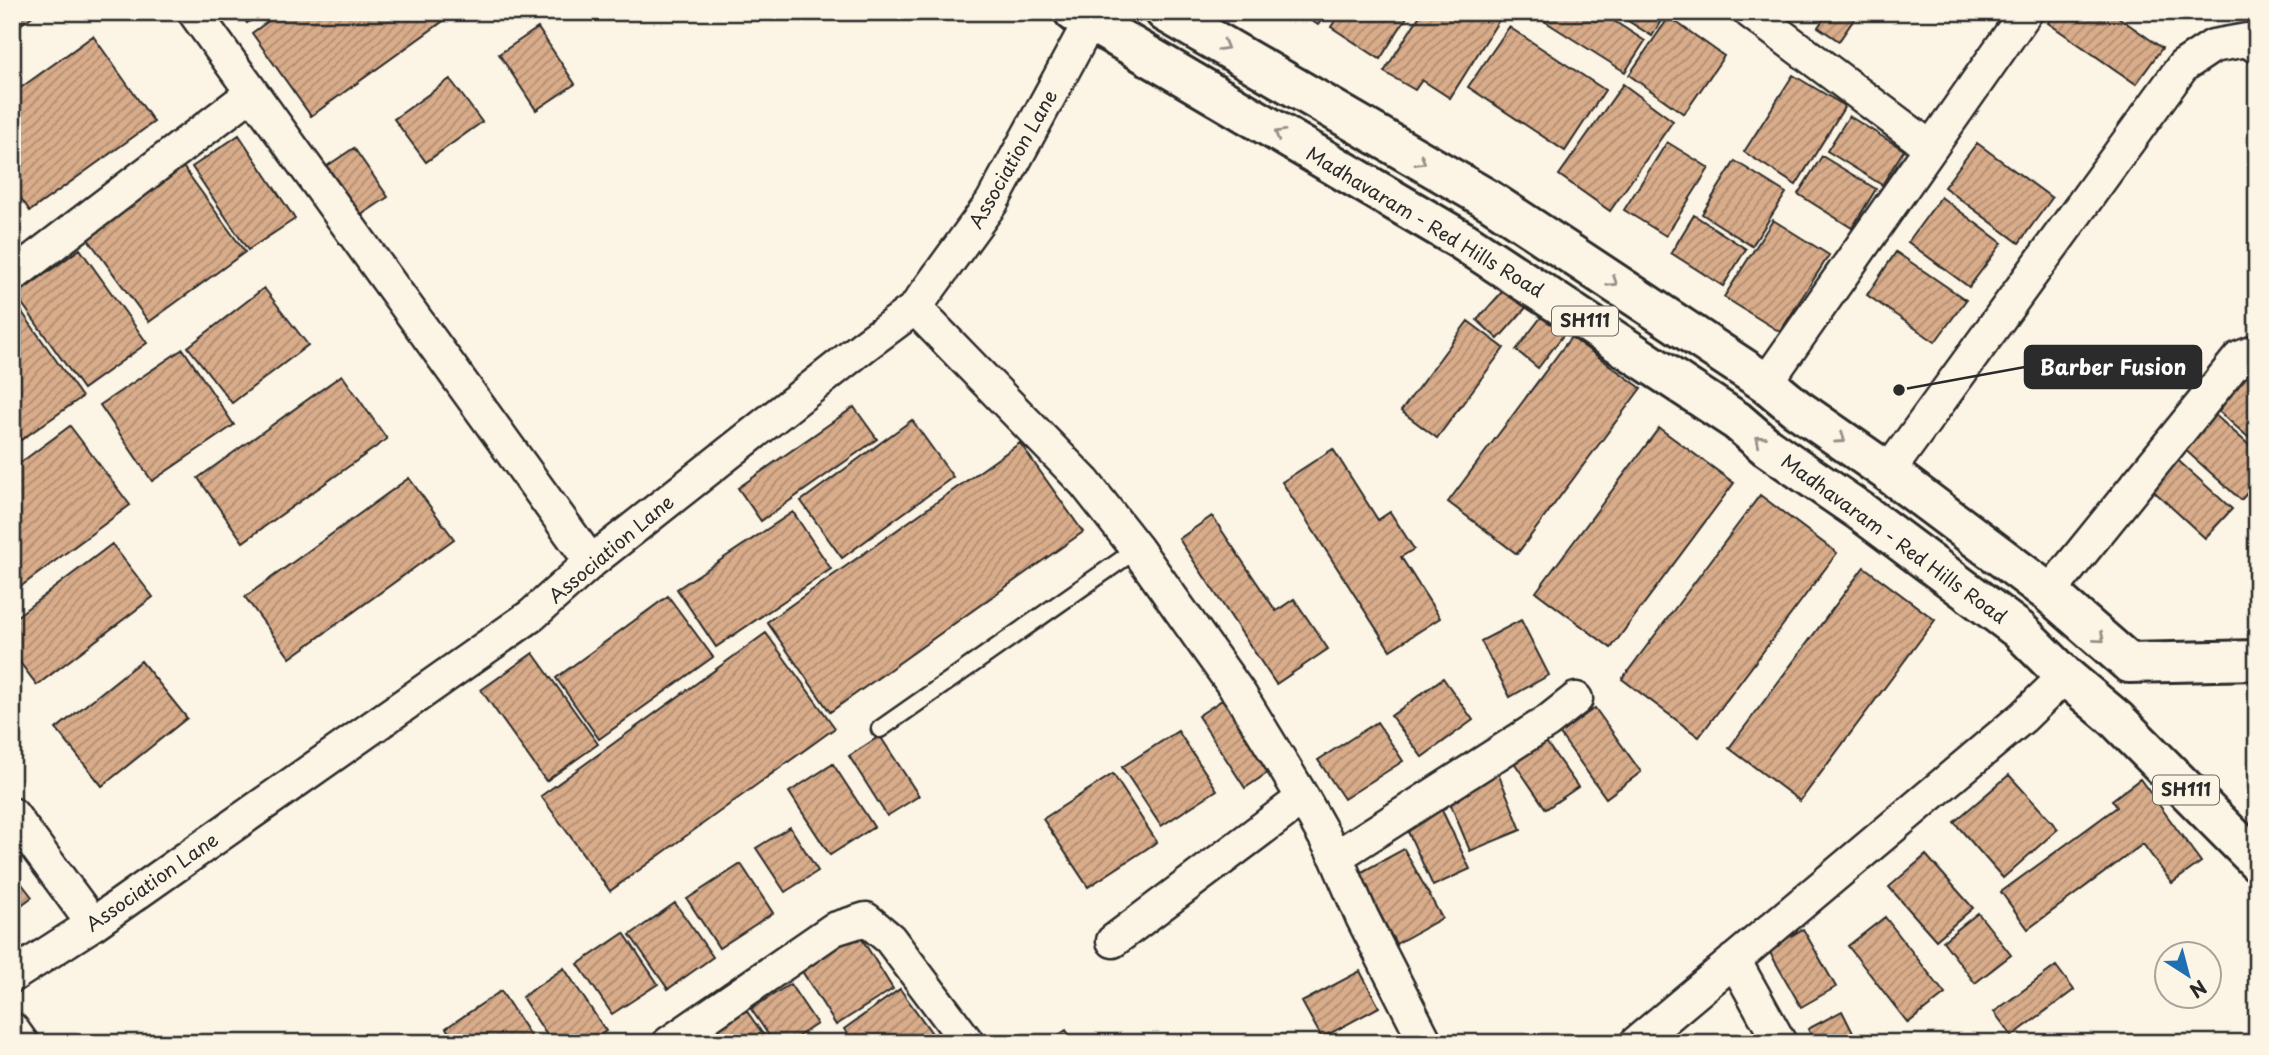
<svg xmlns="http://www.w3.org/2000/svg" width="2269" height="1055" font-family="'Playpen Sans',sans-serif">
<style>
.building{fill:url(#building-hatch);stroke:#2b2b2b;stroke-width:2}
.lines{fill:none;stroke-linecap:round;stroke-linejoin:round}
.lane-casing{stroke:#2b2b2b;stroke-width:21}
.street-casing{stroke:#2b2b2b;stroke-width:37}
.primary-casing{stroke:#2b2b2b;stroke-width:44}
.lane{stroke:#fcf5e5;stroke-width:16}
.street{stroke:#fcf5e5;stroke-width:32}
.primary{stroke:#fcf5e5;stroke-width:38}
.oneway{stroke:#949088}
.labels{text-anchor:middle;stroke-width:5;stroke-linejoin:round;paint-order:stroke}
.shield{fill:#fcf5e5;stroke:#6a6863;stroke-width:2}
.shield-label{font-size:18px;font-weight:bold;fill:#2b2b2b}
.street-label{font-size:19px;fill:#2b2b2b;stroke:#fcf5e5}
.leader{fill:none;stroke:#2b2b2b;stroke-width:2.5}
.callout-dot{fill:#2b2b2b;stroke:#fcf5e5;stroke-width:2.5}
.callout{fill:#2b2b2b;stroke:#2b2b2b;stroke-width:2.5}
.callout-label{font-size:21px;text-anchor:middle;font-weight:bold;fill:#fff}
</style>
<defs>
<pattern id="building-hatch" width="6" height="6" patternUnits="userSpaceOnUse" patternTransform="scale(1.75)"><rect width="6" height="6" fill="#d9ac8a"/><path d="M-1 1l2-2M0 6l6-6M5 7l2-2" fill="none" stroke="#b08c71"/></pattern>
</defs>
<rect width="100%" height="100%" fill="#fcf5e5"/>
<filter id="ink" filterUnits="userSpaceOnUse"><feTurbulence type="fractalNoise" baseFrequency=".0143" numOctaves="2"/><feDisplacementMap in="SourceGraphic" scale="14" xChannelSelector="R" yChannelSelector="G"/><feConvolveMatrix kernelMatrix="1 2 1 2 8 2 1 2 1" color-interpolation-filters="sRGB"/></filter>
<g filter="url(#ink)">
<path class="building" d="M12 12H38L12 31Z
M239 12H263L247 23Z
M281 12H451L453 14 311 116 252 33Z
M1298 12H1327L1318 25Z
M1341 12H1410L1380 59 1331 27Z
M1422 12H1504L1450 98 1422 80 1415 90 1384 72Z
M1545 12H1600L1645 41 1625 72 1541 19Z
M1614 12H1666L1652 36Z
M1812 12H1859L1839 41 1818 27 1823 20Z
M2056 12H2111L2162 48 2136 84 2048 23Z
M1669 17 1724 56 1684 114 1629 75Z
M1509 27 1605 90 1565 151 1468 87Z
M538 28 575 84 536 110 499 54Z
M93 36 154 122 30 211 12 186V94Z
M1793 75 1845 106 1796 185 1744 152Z
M450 79 482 122 426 162 394 119Z
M1623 84 1673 121 1610 211 1559 175Z
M1849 116 1904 150 1882 185 1827 151Z
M239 135 295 219 248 250 192 167Z
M1667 142 1709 168 1666 236 1624 210Z
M1977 143 2052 198 2019 243 1944 187Z
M354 148 388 197 361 215 327 166Z
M1822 156 1876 189 1852 228 1798 194Z
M1735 161 1786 193 1752 246 1702 214Z
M181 164 245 252 149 322 85 235Z
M1941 197 2002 243 1969 287 1908 242Z
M1694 215 1746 249 1723 286 1671 253Z
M1773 220 1829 255 1780 332 1724 297Z
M80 249 147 343 83 389 16 295Z
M1896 252 1966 300 1935 342 1867 295Z
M1510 283 1531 302 1498 339 1477 320Z
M264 288 308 345 232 403 188 347Z
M12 298 82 397 21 440 12 428Z
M1549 307 1571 325 1538 368 1516 350Z
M1468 321 1504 348 1437 438 1401 411Z
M1571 337 1641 388 1517 554 1448 502Z
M183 349 234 425 152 481 100 405Z
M342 375 387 439 243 542 198 478Z
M2245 375 2257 386V445L2215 408Z
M854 407 877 439 761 521 738 488Z
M2214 414 2257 452V482L2241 500 2183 448Z
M912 420 953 477 842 558 801 501Z
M70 426 130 505 12 593V469Z
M1659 428 1734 483 1611 648 1536 592Z
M1020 443 1083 532 830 712 767 622Z
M1333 449 1378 520 1390 512 1414 549 1401 557 1440 618 1390 650 1282 482Z
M2172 455 2232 509 2205 538 2146 484Z
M409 478 454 539 290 658 245 597Z
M1760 495 1837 553 1699 737 1622 679Z
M793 512 831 569 716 647 677 589Z
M1212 516 1276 611 1294 599 1328 649 1276 684 1179 539Z
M112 544 153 597 37 685 12 652V620Z
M1864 567 1935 620 1800 801 1729 748Z
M668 596 713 657 599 739 556 678Z
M1521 620 1549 675 1510 697 1481 641Z
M766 633 835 728 610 891 541 796Z
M533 653 598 744 546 781 481 690Z
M141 661 187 718 102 786 56 729Z
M1443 678 1473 720 1422 757 1391 716Z
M1228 696 1275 768 1245 788 1198 716Z
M1595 708 1641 772 1606 798 1559 733Z
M1377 722 1403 761 1344 799 1318 760Z
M1178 731 1217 790 1161 826 1122 767Z
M880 736 919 796 887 816 849 756Z
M1544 739 1578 787 1546 809 1513 761Z
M833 764 874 827 830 855 789 792Z
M1498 773 1521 830 1470 851 1446 793Z
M1113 774 1157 842 1088 887 1043 819Z
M2009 775 2058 829 2003 878 1954 822Z
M2140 779 2201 862 2172 883 2143 844 2028 929 2001 892 2117 807 2112 800Z
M1440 806 1470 869 1433 886 1404 823Z
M790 827 818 871 785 892 756 848Z
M1404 849 1442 918 1396 944 1358 874Z
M1926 855 1973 908 1936 940 1889 887Z
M741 864 773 913 719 948 687 899Z
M12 871 32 897 12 912Z
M675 903 713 957 668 989 630 935Z
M1978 913 2011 955 1975 983 1943 941Z
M1885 917 1945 994 1908 1023 1848 946Z
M1803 929 1836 987 1801 1007 1768 949Z
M857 931 893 989 836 1025 800 968Z
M624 933 658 984 612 1014 578 964Z
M2056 966 2074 990 2012 1036 1994 1012Z
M564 968 606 1031 589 1043H552L522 997Z
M1360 971 1379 1007 1322 1038 1302 1002Z
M790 984 817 1024 788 1043H774L751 1009Z
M900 989 939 1043H854L844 1029Z
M501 991 535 1043H456L446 1028Z
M746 1010 769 1043H699Z
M1842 1011 1858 1043H1815L1808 1029Z
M1066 1030 1075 1043H1046Z"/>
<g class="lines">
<g class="lane-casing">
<path id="lane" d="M880 729 1137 549"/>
</g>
<g class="street-casing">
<path id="street" d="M194 12 591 562
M1750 12 1930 147
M12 276 252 93
M915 308 1085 483 1137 549 1241 696 1303 798 1113 941
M1766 383 2026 12
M1888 472 2183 66 2213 46 2247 40 2257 47
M2049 593 2239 358 2257 351
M1303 798 1336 857 1362 917 1426 1043
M12 814 93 924
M1336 857 1547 722 1576 699
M1734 960 1780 1043
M12 976 93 924 532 615 591 562 864 346 915 308 992 202 1095 12
M12 1029 22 1043
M669 1043 834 929 866 919 890 939 968 1043
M1636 1043 2023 717 2065 676"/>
</g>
<g class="primary-casing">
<path id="primary" d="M1074 12 1463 241 1737 421 1767 447 1860 511 2019 630 2065 676 2116 719 2257 861
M1165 12 1489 200 1766 383 1796 408 1888 472 2049 593 2129 663 2257 660"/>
</g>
<use href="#lane" class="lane"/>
<use href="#street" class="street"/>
<use href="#primary" class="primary"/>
</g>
<defs><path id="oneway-chevron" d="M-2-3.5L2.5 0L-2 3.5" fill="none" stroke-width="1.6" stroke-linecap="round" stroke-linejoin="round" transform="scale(1.75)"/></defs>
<g class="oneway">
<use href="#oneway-chevron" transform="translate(1224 46) rotate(30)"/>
<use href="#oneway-chevron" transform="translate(1279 134) rotate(-150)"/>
<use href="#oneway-chevron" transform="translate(1421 161) rotate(30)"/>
<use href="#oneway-chevron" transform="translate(1613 282) rotate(33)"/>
<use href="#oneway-chevron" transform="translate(1841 439) rotate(35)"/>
<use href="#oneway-chevron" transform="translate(1760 440) rotate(-140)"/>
<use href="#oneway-chevron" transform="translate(2100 638) rotate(41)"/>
</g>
</g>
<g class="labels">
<g class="shield">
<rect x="1552" y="306.5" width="66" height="29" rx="5"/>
<rect x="2153" y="775.5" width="66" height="29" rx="5"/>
</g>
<g class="shield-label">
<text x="1585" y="327">SH111</text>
<text x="2186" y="796">SH111</text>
</g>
<g class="street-label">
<text transform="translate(1013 159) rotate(-60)" y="7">Association Lane</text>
<text transform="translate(1425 222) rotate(31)" y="7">Madhavaram - Red Hills Road</text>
<text transform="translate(1894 539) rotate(36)" y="7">Madhavaram - Red Hills Road</text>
<text transform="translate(611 549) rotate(-40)" y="7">Association Lane</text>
<text transform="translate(152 882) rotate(-35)" y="7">Association Lane</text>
</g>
</g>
<path class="leader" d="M1899 390L2025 367"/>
<circle class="callout-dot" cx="1899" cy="390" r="7"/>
<rect class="callout" x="2025" y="346" width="176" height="42" rx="7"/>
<g class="callout-label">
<text x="2113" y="375">Barber Fusion</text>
</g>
<rect width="2269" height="1055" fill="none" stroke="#fcf5e5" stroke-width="42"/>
<rect x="21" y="21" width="2227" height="1013" fill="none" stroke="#2b2b2b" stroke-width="2.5" filter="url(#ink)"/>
<g transform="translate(2188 975) rotate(144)"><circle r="33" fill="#fcf5e5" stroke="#a8a49b" stroke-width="2"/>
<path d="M0-5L12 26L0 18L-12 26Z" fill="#1f6fb2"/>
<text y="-10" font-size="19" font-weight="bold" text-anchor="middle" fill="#2b2b2b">N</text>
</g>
</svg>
